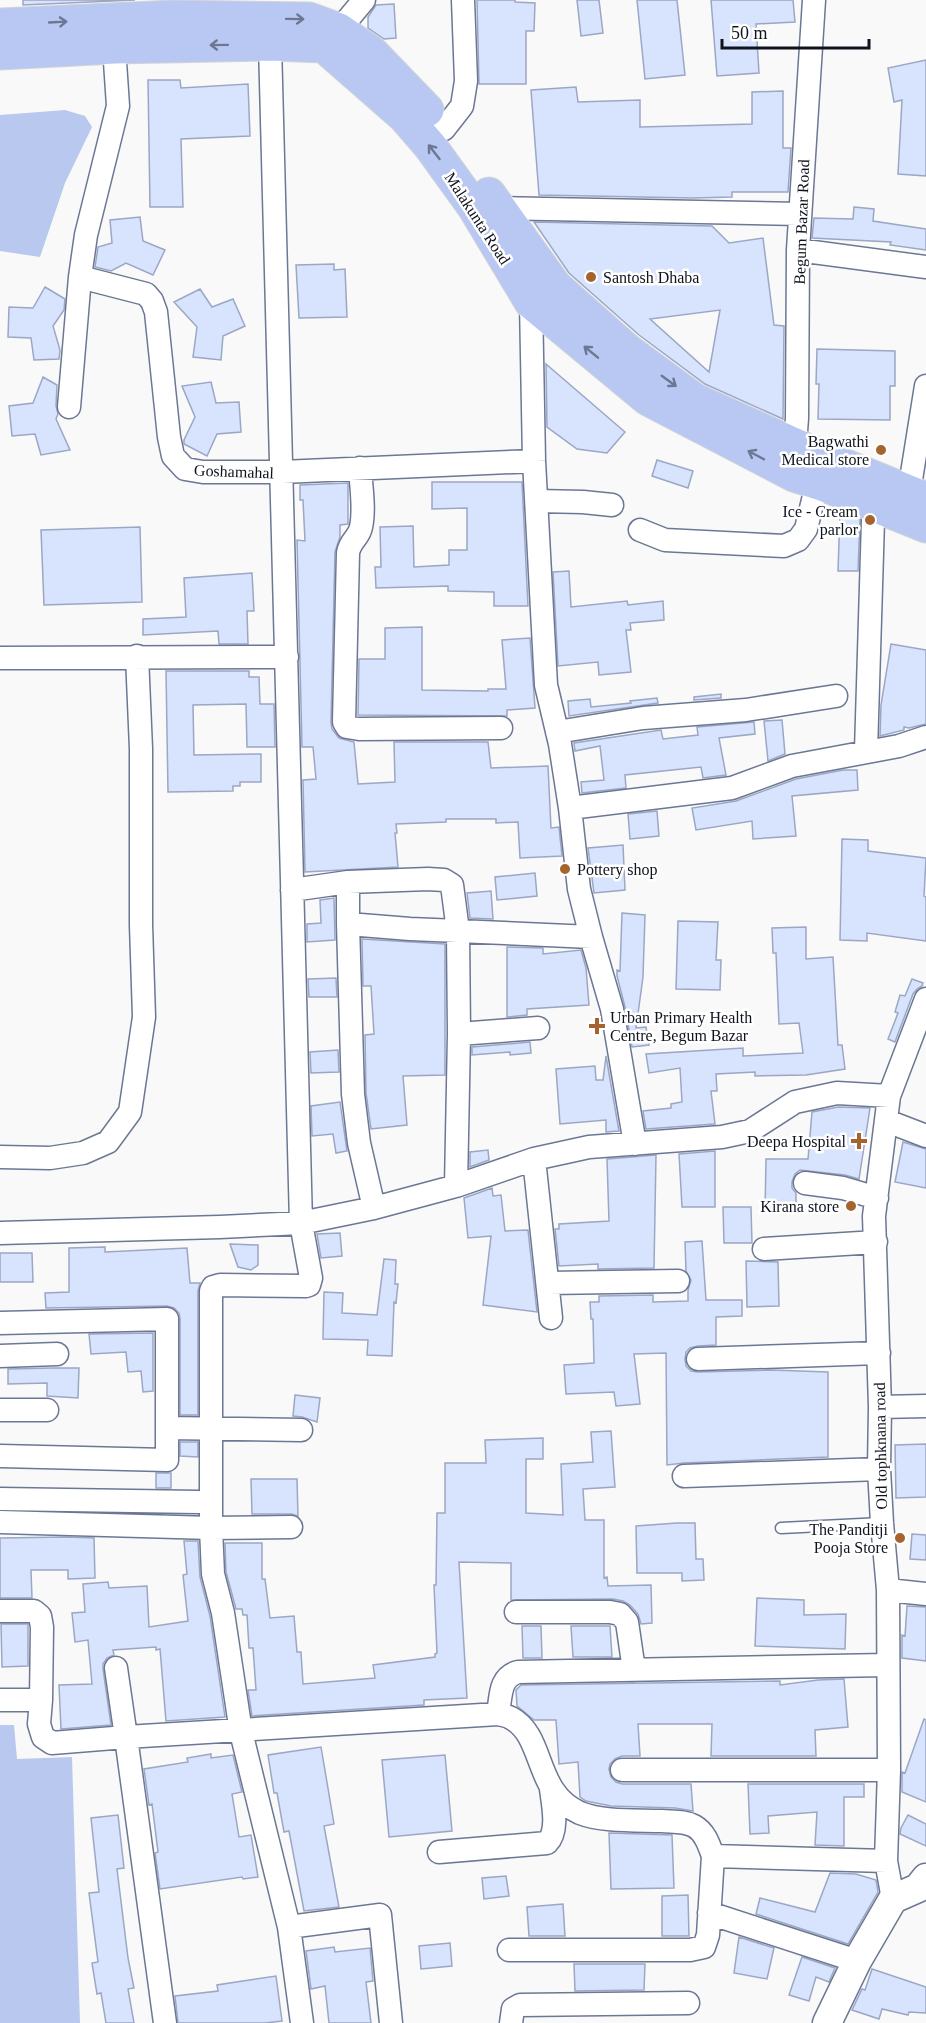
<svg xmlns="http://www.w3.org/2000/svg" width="926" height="2023" font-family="'Times New Roman',serif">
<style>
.green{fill:#b8c8ee}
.building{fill:#d8e3fd;stroke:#9aa7c5;stroke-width:1.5;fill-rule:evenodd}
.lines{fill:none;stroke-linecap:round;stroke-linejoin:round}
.service-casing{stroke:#6b7793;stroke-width:13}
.minor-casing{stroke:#6b7793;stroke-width:25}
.tertiary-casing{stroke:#6b7793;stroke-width:31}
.primary-casing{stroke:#d4d5d6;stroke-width:35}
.service{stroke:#fff;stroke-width:10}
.minor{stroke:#fff;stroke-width:22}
.tertiary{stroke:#fff;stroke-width:28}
.primary{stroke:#b8c8f3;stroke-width:33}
.oneway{stroke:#6c7793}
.poi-dot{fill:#a5642e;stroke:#fff;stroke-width:2}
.labels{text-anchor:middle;stroke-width:5;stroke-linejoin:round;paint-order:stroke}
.street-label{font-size:16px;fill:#0e131e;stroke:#fff}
.poi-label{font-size:16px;fill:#0e131e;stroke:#fff;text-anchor:end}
</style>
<rect width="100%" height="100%" fill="#f9f9f9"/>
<path class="green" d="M65 110 85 116 92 127 65 183 40 257 0 251V115Z
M0 1725H14L17 1759 72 1757 80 2023H0Z"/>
<path class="building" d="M23 0H135L23 5Z
M477 0H515V2L535 3 534 31H526V84H479Z
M577 0H599L603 33 581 36Z
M637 0H677L685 75 645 79Z
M711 0H793L795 22 756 24 759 73 717 76Z
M394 4 396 38 384 39 368 28V17L376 5Z
M926 60V176L898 174 902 100 894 102 888 68Z
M148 80H180L181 88 248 84 250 136 181 139 183 207H150Z
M576 87 578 102 640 100V127L752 124V92L783 91V148H791L788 192H732V197L693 198 539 195 531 90Z
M854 207 874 209 873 221 926 229V250L890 245 891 242 812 238 814 218 853 219Z
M140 217 143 241 165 250 153 275 126 263 111 271 95 267 98 247 112 243 110 220Z
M534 222 712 226 729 243 763 238 774 325 784 326 783 419 705 384 639 335 569 273ZM720 310 709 372 650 319Z
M334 264V270L345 269 347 317 299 318 296 265Z
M45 287 65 299 64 310 53 326 60 350 59 359 34 360 31 338 8 337 9 307 33 308Z
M200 289 212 307 233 299 245 326 223 336 221 360 193 357 197 327 174 302Z
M817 349 895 351V386H890V420L818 419 819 384H816Z
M546 364 625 432 607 453 577 449 547 427Z
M43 377 57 385 56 406 58 414 56 419 70 450 41 455 35 434 12 436 9 406 33 403Z
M211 382 216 403 239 402 241 432 217 434 207 456 184 444V440L195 417 182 386Z
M657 460 693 471 688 488 652 476Z
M432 482H522L528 606H494V592L448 591V586L376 588 375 567H381L380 527 413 526 414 567 449 565V550H467V508L432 509Z
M348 483V524L340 525V537L335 552 331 722 332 729 339 738 354 742 358 784 395 782 394 742H488L491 768 548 766 551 828 559 827 562 856 520 858 518 822 496 823V819H446V822L396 824 397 833H395L398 867 305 872 303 780 316 779 313 747H302L297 540 305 541 303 500H300V485Z
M840 512 860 519 858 571H838Z
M140 527 142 602 44 605 41 530Z
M569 571 571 607 627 601 628 605 663 601 664 620 630 623 631 630H626L631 672 599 675 598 662 558 666 553 572Z
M252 573 254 611H247L248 644H219L218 631 143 635V619L186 617 184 578Z
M422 627V690L488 691V689H506L502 640 530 638 535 708 507 710V716L358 715 359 659H385V628Z
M891 644 926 650V724L909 728 904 727V730L880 736 881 705Z
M166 671H249V677H259L260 704H274L275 747H247L246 704 193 705 194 755 261 754V782H240V786H233V791L168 792Z
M721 694V698L694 700V697Z
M657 698 658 703 569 716 568 701 590 699 591 707 631 703 630 701Z
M782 720 785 754 768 761 764 721Z
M754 722 755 734 719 738 726 775 703 778 701 767 625 775 626 788 582 793 581 782 604 780 600 746 575 751 574 743 661 730 663 739 698 735 697 727Z
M843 770H857L858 790 792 796 796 836 753 839 752 821 696 830 692 808 736 801 796 779Z
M657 811 659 836 630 839 628 814Z
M842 839 868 840V851L926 858 924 896 926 897V941L867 933V941L840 940Z
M623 845 625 890 594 893 588 848Z
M535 873 537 896 497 900 495 877Z
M491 891 493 919 470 918 467 893Z
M334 898 335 940 307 942V924L321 923 320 900Z
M622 913 645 915 643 977 636 1028 646 1027 649 1045 632 1047 625 1007 617 976V970L620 971Z
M678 921 718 922 716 960H721L720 990 676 989Z
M806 927V959L833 957 838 1045H842L845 1069 806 1075 755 1076V1072L716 1074 717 1091H711L715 1124 646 1129 643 1111 671 1108V1104L682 1102 680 1068 649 1073 646 1054 743 1048V1056L803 1053 799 1023 779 1024 776 953H773L772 928Z
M362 939 445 944V1075L403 1076 407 1125 371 1129 366 1093 365 1035 374 1034 371 986H363Z
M507 947 543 948V954L581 950 586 968 589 1005 527 1009V1015L507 1017Z
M336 978 337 997H309L308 979Z
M912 979 923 983 922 986 917 989 913 994 895 1042 888 1039 898 1013 895 1012 900 995 905 996Z
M530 1042 531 1053 510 1055V1052L472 1055V1047Z
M338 1050 339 1072 311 1073 310 1052Z
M606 1056 619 1131 606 1132V1120L560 1124 556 1069 595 1066 596 1080H603Z
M340 1102 347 1151 336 1153 333 1134 312 1136 311 1106Z
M838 1107 870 1108 859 1179 845 1175 800 1170 795 1174 792 1182V1188L796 1193V1212L765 1211 766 1159H808L812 1112Z
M903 1142 926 1149V1188L895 1182Z
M488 1150 489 1160 470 1167V1152Z
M715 1151V1207H682L679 1154Z
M656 1155 654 1268 598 1269V1264L559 1266 555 1229H559V1224L609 1221 607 1159Z
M492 1188 493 1196 501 1195 505 1231 528 1230 537 1312 483 1305 491 1236 468 1238 464 1198Z
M723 1207H751L752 1243H724Z
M340 1233 342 1256 321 1258 317 1234Z
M702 1241 706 1300H742V1316L716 1317V1345L698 1346 690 1348 686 1352 685 1359 686 1366 691 1371 698 1372 771 1370 828 1372V1457L684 1463 667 1465 666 1353 634 1354 640 1404 616 1406 614 1392 566 1394 564 1365 594 1363 593 1319H591L590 1302H599V1296L653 1295V1302L688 1301V1290L691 1280 686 1271 685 1242Z
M230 1244 258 1245V1265L251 1270 238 1267Z
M105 1247V1252L187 1248 190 1283H200L198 1291V1415H180V1319L179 1313 174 1308 167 1306 46 1308 45 1293 69 1292V1248Z
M0 1253H32L33 1282H0Z
M384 1259 396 1260 395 1284H398L396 1303 394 1302 392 1356 367 1355 368 1340 323 1339 324 1292 343 1293 342 1313 377 1315Z
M746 1261 778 1262 779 1306 747 1307Z
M153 1333V1391L143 1392 141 1371 128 1372 126 1352 91 1354 89 1334Z
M52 1368H79L78 1398 47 1396V1383L8 1384V1369Z
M295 1395 320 1398 317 1422 302 1417 293 1416Z
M611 1431 615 1487 583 1489 585 1520H604V1578L607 1577 608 1586 651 1585 652 1623 641 1624 638 1614 630 1605 623 1601 613 1599 511 1600V1563L459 1562 467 1698 424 1700V1705L252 1716 248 1690H256L253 1648H249L247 1615H243L242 1609H236L226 1572 225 1543H262V1579H265L270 1618 294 1616 297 1652H301L303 1684 375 1678 373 1665 435 1657V1654L437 1653 434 1585H436L437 1513H445V1463H486L485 1440 543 1438V1459H526V1513L563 1515 561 1464 593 1462 591 1432Z
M180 1442H198V1457L180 1456Z
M926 1444V1497L896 1498 895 1445Z
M156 1473H171V1488H156Z
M251 1479H297L298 1516 291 1514H252Z
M677 1523H695L696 1559H703L704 1580 682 1581V1573H637L636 1526Z
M912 1534 926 1535V1560L910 1559Z
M67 1537 94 1538 95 1578 68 1579V1570H31L32 1598H0V1538Z
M184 1541H198L200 1577 210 1616 225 1717 166 1721 160 1649 156 1650V1647L113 1650 114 1655 107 1658 103 1664V1669L111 1725 61 1729 59 1685 92 1684 88 1640 75 1642 72 1613 85 1612 83 1584 108 1582 109 1588 147 1586 149 1627 188 1621 183 1575 187 1574Z
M757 1598 804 1600V1615L846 1614 845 1649 755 1646Z
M907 1606 926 1607V1661L902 1658V1635L905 1636Z
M1 1624H28V1666L2 1667Z
M522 1626H541L542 1658H523Z
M571 1626H610L612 1657H573Z
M844 1679 848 1727 815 1730 816 1756H711L712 1724H638L640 1756H622L615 1759 610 1764 609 1769 611 1777 616 1782 622 1784H691L693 1811 675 1808 611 1806 586 1801 580 1797 578 1762 559 1764 556 1720H534L517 1706 516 1690 521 1685 780 1681V1685L818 1680Z
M924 1719 926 1720V1802L902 1792V1772L905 1773Z
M321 1747 334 1824 324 1826 339 1907 304 1911 289 1831 284 1832 277 1793H274L268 1755Z
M211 1754V1758L233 1755 242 1792 232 1794 239 1837 251 1835 258 1877 243 1879 242 1877 160 1889 155 1853 158 1852 152 1804 149 1805 144 1769 188 1762 187 1758Z
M445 1755 452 1831 389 1837 382 1760Z
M748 1784H864V1797H844V1846L815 1845 817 1812 768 1816 769 1833 750 1834Z
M118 1815 124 1868 117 1869 128 1958 134 1988 128 1989 134 2023H106L101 1993 97 1994 92 1963 98 1962 89 1893 99 1892 91 1818Z
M908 1815 926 1824V1846L900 1834 901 1828Z
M609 1833 672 1835 674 1888 611 1889Z
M830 1873 856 1874 876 1880 878 1892 848 1944 756 1914 760 1898 815 1912Z
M506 1876 509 1896 484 1899 482 1878Z
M688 1895 689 1936H662V1896Z
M563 1904 565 1936H529L527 1907Z
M739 1937 774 1948 767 1979 734 1973Z
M450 1943 452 1966 421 1969 419 1946Z
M334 1947 335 1952 370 1948 373 1981 366 1982 371 2023H329L325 1986 311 1989 306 1951Z
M802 1957 835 1968 829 1982 816 1977 809 2001 789 1995Z
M574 1964H645L644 1990 575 1991Z
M872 1969 926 1987V2013L909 2012 908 2015 882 2009 879 2019 852 2010 862 1989 865 1990Z
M276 1976 282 2021 265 2023H178L175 1996 218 1991 217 1985Z"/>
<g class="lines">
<g class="service-casing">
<path id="service" d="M781 1528 882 1523"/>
</g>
<g class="minor-casing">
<path id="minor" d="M339 30 364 0
M270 44 301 1223 311 1278 309 1285 306 1286 220 1285 213 1287 211 1291V1528L213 1574 223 1613 241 1732 289 1927 302 2023
M444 129 462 106 466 81 463 0
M498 208 800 214
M798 250 926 267
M80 277 146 294 152 301 156 312 169 437 173 456 185 469 203 472H282L534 461
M69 407 80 277 86 235 118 106 114 47
M795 445 797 418 798 250 814 0
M360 468C361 487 365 509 361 527 359 538 350 540 348 553L344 722 347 727 359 729 501 728
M909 492 926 386
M537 501 583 502 612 505
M640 530 665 540 784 546 798 540 806 529 813 500 822 484
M0 658 287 657
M557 732 643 718 746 710 836 696
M866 751 873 520 876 506
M570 808 732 788 792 766 899 746 926 737
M348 882V924L353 1094 359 1143 374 1208
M292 890 348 882 428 879 444 880 452 885 458 931 591 937 579 889 570 808 560 744 546 685 534 461 531 302 534 296
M348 924 410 929 458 931 459 1034 456 1186
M591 937 612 1009 635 1144
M459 1034 538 1028
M887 1121 926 1136
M0 1157 50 1158 83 1153 108 1142 130 1112 144 1017 141 925V749L137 656
M534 1159 551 1318
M805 1183 843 1188 877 1198
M0 1233 220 1227 301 1223 374 1208 456 1186 534 1159 589 1147 722 1137 750 1131 795 1102 837 1093 889 1096
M764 1249 876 1242
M548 1283 678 1281
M0 1323 167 1319V1460L0 1456
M0 1356 57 1354
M698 1359 879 1353
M880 1407 926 1406
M0 1410H47
M167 1428 301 1430
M684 1476 879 1469
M0 1499 198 1502
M0 1522 211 1528 291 1527
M888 1590 926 1594
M0 1611H34L40 1616 42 1627 41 1700
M516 1612H610L620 1614 627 1622 634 1670
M0 1700H41L39 1724 43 1737 52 1743 126 1737 116 1668
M498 1714C502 1715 508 1716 511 1718 546 1737 533 1792 580 1813 602 1822 638 1820 662 1821 672 1822 685 1821 694 1826 705 1832 709 1845 713 1856L886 1861
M622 1770H889
M439 1852 547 1843C559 1831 553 1805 551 1789
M893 1899 886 1861 889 1770 888 1590 882 1523 879 1469 880 1407 874 1216 889 1096 926 999
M709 1913 857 1961
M289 1927 380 1915 391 2023
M509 1950H690L704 1947 708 1935 713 1856
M165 2023 126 1737 498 1714C501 1697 499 1677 518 1672L887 1665
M511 2023 513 2009 520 2005 688 2003"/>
</g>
<g class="tertiary-casing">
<path id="tertiary" d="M827 2023 857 1961 893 1899 918 1888 926 1878"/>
</g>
<g class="primary-casing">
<path id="primary" d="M0 25 173 17 309 19 339 30 372 53 427 110
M0 53 114 47 270 44 324 46 404 116 430 146 474 207 531 302 648 399 794 475 822 484 926 526
M489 194 555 286 627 350 695 400 795 445 926 499"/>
</g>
<use href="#service" class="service"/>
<use href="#minor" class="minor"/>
<use href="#tertiary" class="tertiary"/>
<use href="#primary" class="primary"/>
</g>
<defs><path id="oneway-shaft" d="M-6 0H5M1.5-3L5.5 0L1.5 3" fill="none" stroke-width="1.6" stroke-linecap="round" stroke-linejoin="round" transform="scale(1.5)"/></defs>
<g class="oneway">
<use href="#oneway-shaft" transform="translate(295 19) rotate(1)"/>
<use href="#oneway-shaft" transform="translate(58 22) rotate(-3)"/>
<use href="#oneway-shaft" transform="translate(219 45) rotate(179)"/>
<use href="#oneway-shaft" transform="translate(434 152) rotate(-128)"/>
<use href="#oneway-shaft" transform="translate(591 352) rotate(-141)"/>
<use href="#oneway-shaft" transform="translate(669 381) rotate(36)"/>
<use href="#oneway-shaft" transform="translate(756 455) rotate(-152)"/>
</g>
<g class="poi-dot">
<circle cx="591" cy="277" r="6"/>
<circle cx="881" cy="450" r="6"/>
<circle cx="870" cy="520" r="6"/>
<circle cx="565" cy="869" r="6"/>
<path d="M594 1017h6v6h6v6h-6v6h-6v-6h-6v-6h6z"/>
<path d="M856 1132h6v6h6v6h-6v6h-6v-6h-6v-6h6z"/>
<circle cx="851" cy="1206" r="6"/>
<circle cx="900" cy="1538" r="6"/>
</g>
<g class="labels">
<g class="street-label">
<text transform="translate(478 218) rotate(57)" y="6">Malakunta Road</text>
<text transform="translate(801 222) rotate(-88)" y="6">Begum Bazar Road</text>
<text transform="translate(234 471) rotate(2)" y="6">Goshamahal</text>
<text transform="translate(880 1446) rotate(-91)" y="6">Old tophknana road</text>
</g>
<g class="poi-label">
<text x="603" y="283" text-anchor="start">Santosh Dhaba</text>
<text x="869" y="447">Bagwathi<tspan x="869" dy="18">Medical store</tspan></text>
<text x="858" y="517">Ice - Cream<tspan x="858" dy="18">parlor</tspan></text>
<text x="577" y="875" text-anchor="start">Pottery shop</text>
<text x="610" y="1023" text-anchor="start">Urban Primary Health<tspan x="610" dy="18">Centre, Begum Bazar</tspan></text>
<text x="846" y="1147">Deepa Hospital</text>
<text x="839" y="1212">Kirana store</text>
<text x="888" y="1535">The Panditji<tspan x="888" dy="18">Pooja Store</tspan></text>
</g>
</g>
<path d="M722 39v9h147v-9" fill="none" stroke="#0e131e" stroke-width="3"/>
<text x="731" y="39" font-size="18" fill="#0e131e" stroke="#ffffff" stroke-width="4.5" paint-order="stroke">50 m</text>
</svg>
